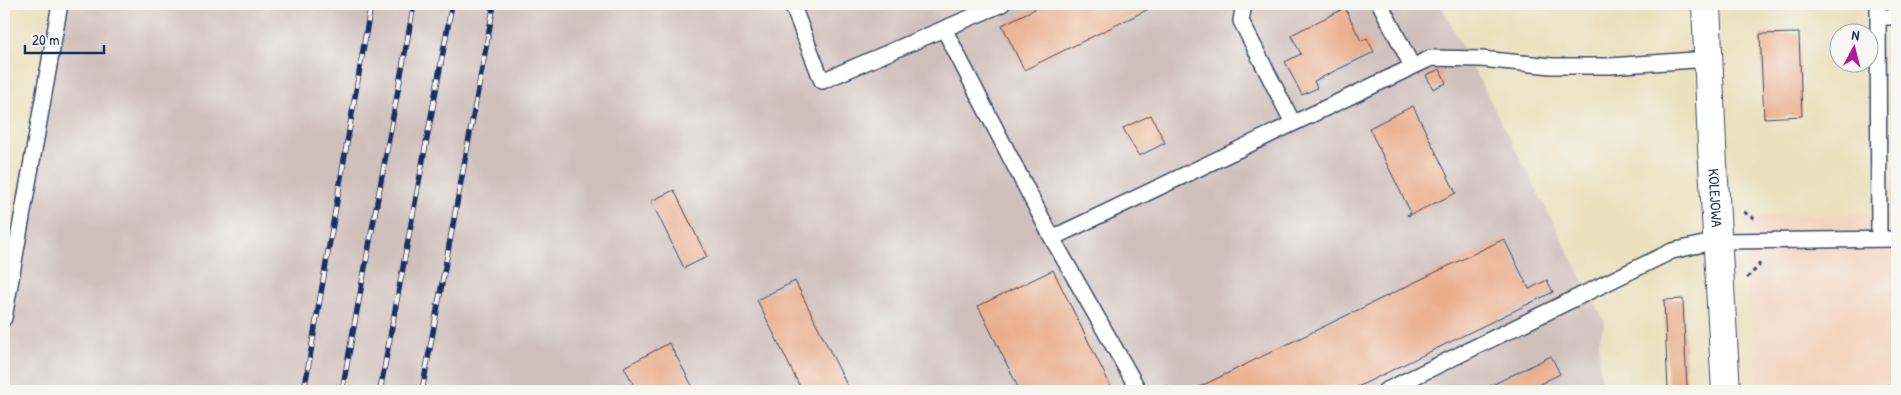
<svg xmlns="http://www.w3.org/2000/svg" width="1901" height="395" font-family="'Patrick Hand',sans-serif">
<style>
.built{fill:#f3d4bf}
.industrial{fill:#cfc0bb}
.building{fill:#eaad8c}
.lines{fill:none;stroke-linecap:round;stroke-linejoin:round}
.service-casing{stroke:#3a4a6c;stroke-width:18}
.tertiary-casing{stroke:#3a4a6c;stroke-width:30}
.path{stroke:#3a4a6c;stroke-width:3;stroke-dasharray:4 4;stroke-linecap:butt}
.service{stroke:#fff;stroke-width:15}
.tertiary{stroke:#fff;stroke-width:28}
.rail-casing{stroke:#1b2f5e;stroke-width:5.5}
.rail{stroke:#f6f6f2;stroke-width:4;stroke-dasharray:11;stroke-linecap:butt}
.labels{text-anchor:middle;stroke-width:4;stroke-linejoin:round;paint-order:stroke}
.street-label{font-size:15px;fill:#1b2f5e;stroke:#f6f6f2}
</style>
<rect width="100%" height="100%" fill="#f6f6f2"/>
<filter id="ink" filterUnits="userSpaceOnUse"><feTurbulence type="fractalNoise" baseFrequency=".02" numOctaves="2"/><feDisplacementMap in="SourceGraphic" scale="10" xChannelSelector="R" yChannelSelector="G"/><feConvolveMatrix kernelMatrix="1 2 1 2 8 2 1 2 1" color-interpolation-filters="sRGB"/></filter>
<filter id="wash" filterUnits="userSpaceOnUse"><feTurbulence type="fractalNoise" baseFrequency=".0096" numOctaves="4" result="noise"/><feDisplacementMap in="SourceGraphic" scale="20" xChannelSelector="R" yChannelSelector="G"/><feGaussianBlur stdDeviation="1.12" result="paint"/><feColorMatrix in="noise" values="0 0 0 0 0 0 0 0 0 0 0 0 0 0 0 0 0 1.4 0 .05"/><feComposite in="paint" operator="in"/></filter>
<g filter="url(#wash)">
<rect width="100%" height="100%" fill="#ebe0bd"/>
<path class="built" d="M1897 213V391H1759L1747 282 1745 216Z"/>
<path class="industrial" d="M66 4H1440L1605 322 1599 340 1600 371 1605 391H4V358Z"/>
<g id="blocks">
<path class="building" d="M1045 4H1159L1024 70 1002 25Z
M1345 8 1361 41 1367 38 1374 52 1314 81 1317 88 1302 95 1285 62 1301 54 1291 35Z
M1799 33 1802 116 1764 118 1760 34Z
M1440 69 1446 83 1433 89 1426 75Z
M1413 106 1456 193 1408 216 1407 215 1411 213 1369 128Z
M1151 115 1165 143 1139 156 1123 128Z
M674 190 707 257 684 268 651 201Z
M1504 239 1529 289 1547 280 1553 292 1349 391H1191Z
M1053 270 1113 391H1020L978 306Z
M795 281 850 391H802L757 300Z
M1683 299 1687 391H1668L1664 300Z
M669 343 695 391H637L624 367Z
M1551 356 1560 374 1530 389 1531 391H1480Z"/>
</g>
</g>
<g filter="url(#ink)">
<use href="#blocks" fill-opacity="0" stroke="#3a4a6c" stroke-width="1"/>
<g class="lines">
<g class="service-casing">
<path id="service" d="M792 4 822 81 1002 4
M1244 4 1241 21 1293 123
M1380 4 1412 66
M1878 4 1879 239
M1878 17H1897
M944 29 1052 238
M4 318 60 4
M1139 391 1052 238 1431 58 1481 59 1552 66H1610L1708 59
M1385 391 1672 251 1717 241 1897 239"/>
</g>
<g class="tertiary-casing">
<g id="tertiary">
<path id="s1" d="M1706 4 1712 146 1726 391"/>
</g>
</g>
<path class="path" d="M1744 212 1755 219
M1747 278 1759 266V262"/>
<use href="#service" class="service"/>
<use href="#tertiary" class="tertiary"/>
<g class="rail-casing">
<path id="rail" d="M304 391 371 4
M342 391 414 4
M380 391 452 4
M422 391 494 4"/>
</g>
<use href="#rail" class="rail"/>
</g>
</g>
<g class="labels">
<g class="street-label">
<text dy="5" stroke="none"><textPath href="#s1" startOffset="194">KOLEJOWA</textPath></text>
</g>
</g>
<rect width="1901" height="395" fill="none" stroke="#f6f6f2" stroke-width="20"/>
<g transform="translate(1854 48) rotate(7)"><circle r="24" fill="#f6f6f2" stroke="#9ea6b7"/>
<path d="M0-4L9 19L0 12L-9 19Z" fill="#b5179e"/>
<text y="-8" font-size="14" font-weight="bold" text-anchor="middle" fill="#1b2f5e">N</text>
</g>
<path d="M25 45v8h79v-8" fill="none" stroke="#1b2f5e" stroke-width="2.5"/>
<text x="32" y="45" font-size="15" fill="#1b2f5e" stroke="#f6f6f2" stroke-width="4" paint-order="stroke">20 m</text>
</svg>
